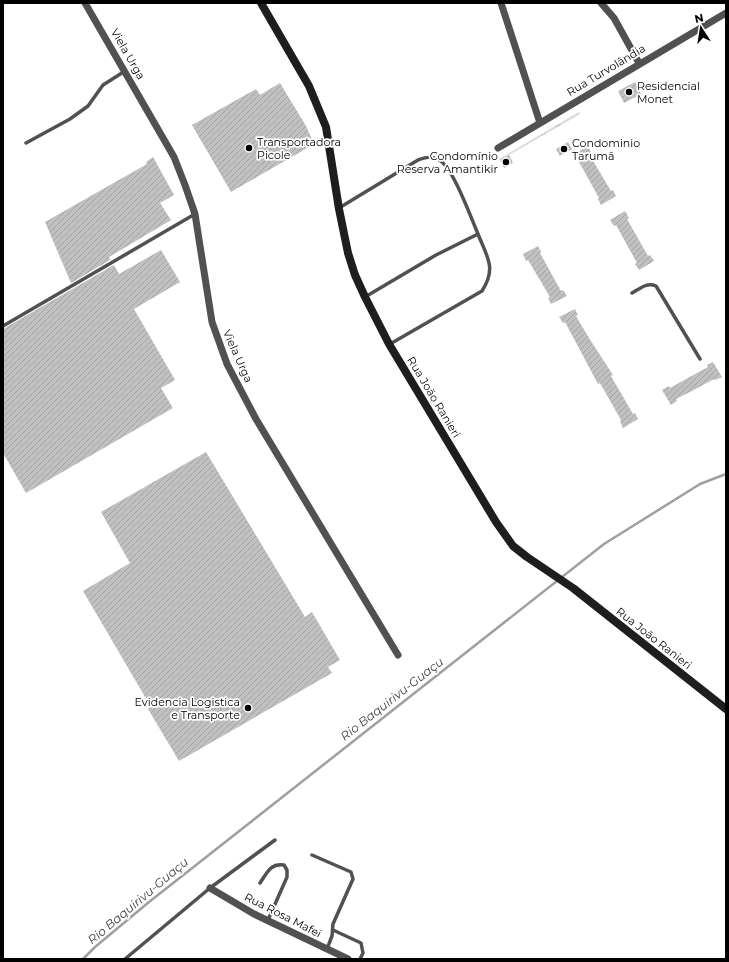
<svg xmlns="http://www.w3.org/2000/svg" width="729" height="962" font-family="Montserrat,sans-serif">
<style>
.grass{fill:url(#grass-tufts)}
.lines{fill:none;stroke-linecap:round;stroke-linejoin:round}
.stream{stroke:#9f9f9f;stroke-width:2.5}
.building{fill:url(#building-hatch)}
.lane{stroke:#515151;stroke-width:3.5}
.street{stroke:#515151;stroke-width:7}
.secondary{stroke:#1e1e1e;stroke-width:8}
.poi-dot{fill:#000;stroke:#fff;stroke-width:1.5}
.labels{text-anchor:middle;stroke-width:3.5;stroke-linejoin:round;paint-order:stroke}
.street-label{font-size:11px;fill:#000;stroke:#fff}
.poi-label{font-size:11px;fill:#000;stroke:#fff;text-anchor:start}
.water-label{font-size:12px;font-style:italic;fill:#404040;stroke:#fff}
</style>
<defs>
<pattern id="grass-tufts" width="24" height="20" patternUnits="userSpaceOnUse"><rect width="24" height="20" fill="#d8d8d8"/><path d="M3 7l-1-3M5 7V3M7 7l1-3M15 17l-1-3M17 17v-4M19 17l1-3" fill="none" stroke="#b8b8b8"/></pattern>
<pattern id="building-hatch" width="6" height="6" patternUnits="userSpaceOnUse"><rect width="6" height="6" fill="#c0c0c0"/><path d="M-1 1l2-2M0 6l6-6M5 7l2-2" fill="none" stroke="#a3a3a3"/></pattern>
</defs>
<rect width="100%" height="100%" fill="#fff"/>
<path class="grass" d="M579 112 580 114 509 155 500 160 499 159Z"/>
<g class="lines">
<path class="stream" d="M83 959 95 947 149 902 604 544 700 484 726 474"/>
</g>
<path class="building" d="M635 82 641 94 624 103 618 91Z
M280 83 306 126 314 144 231 192 192 125 256 89 260 95Z
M568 142 572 149 560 156 556 149Z
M588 146 591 152 589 154 611 191 613 190 616 196 601 205 598 199 599 198 578 160 576 161 573 155Z
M509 155 513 163 504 168 500 160Z
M153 157 174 195 160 203 171 220 109 257 110 260 71 283 45 222 147 164 146 162Z
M625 211 629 218 627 219 648 256 650 255 654 261 639 270 635 264 637 263 616 225 614 226 610 220Z
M538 246 541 252 540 253 561 291 563 290 567 296 551 304 548 298 550 297 528 260 526 261 523 254Z
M161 250 180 282 134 309 175 380 161 388 173 408 26 493 3 453V329L114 265 119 274Z
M575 309 578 315 576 316 589 338 613 375 611 376 633 414 635 413 638 419 623 428 620 421 621 420 600 383 598 384 565 322 563 323 559 317Z
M713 362 722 377 715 380 714 379 692 391 676 399 677 401 671 405 662 390 669 386 670 388 686 379 708 367 707 365Z
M206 452 305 617 312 612 340 660 328 667 332 673 179 761 148 709 151 707 83 591 130 563 101 512Z"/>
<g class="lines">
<path class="lane" d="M26 143 70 119 88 106 103 85 125 71
M339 208 418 160C426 157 431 156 439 160 453 167 471 218 478 234L436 255 365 297
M632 293C641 288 647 282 656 286L700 359
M3 326 195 214
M390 344 482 291C497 268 487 257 478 234
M312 855 351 872 353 879 333 924 332 936 327 949
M260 883C267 873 270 863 284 865L287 870V877L268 920
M333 930 361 943 363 953 360 959
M125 959 210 888 275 840"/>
<path class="street" d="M85 3 174 157 185 185 195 214 212 322 227 364 256 419 398 655
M501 3 540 123
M601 3 614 18 639 63
M498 148 726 13
M210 888 254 914 348 959"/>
<path class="secondary" d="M261 3 309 86 326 127 339 209 348 253 355 275 365 297 389 344 496 522 513 546 527 557 573 588 726 709"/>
</g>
<g class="poi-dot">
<circle cx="629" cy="92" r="4"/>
<circle cx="249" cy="148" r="4"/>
<circle cx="564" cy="149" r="4"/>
<circle cx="506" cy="162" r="4"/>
<circle cx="248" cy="708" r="4"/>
</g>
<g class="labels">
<g class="street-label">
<text transform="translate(128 54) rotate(60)" y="4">Viela Urga</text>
<text transform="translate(606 70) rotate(-31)" y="4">Rua Turvolândia</text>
<text transform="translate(238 356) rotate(66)" y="4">Viela Urga</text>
<text transform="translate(434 397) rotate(59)" y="4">Rua João Ranieri</text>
<text transform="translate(654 638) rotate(38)" y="4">Rua João Ranieri</text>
<text transform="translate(283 915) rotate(27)" y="4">Rua Rosa Mafei</text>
</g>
<g class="poi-label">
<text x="637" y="90">Residencial<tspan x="637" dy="13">Monet</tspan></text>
<text x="257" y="146">Transportadora<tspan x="257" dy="13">Picole</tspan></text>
<text x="572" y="147">Condominio<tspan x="572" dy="13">Tarumã</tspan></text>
<text x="498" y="160" text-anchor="end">Condomínio<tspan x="498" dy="13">Reserva Amantikir</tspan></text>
<text x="240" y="706" text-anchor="end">Evidencia Logistica<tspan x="240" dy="13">e Transporte</tspan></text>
</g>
<g class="water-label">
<text transform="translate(392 699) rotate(-38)" y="4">Rio Baquirivu-Guaçu</text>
<text transform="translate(138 901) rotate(-40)" y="4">Rio Baquirivu-Guaçu</text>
</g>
</g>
<rect width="729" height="962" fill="none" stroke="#000000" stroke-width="8"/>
<g transform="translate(701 28) rotate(348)" stroke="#ffffff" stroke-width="3" paint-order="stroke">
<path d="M0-3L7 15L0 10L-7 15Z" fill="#000000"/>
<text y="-6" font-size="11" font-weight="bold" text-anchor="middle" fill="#000000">N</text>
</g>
</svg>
